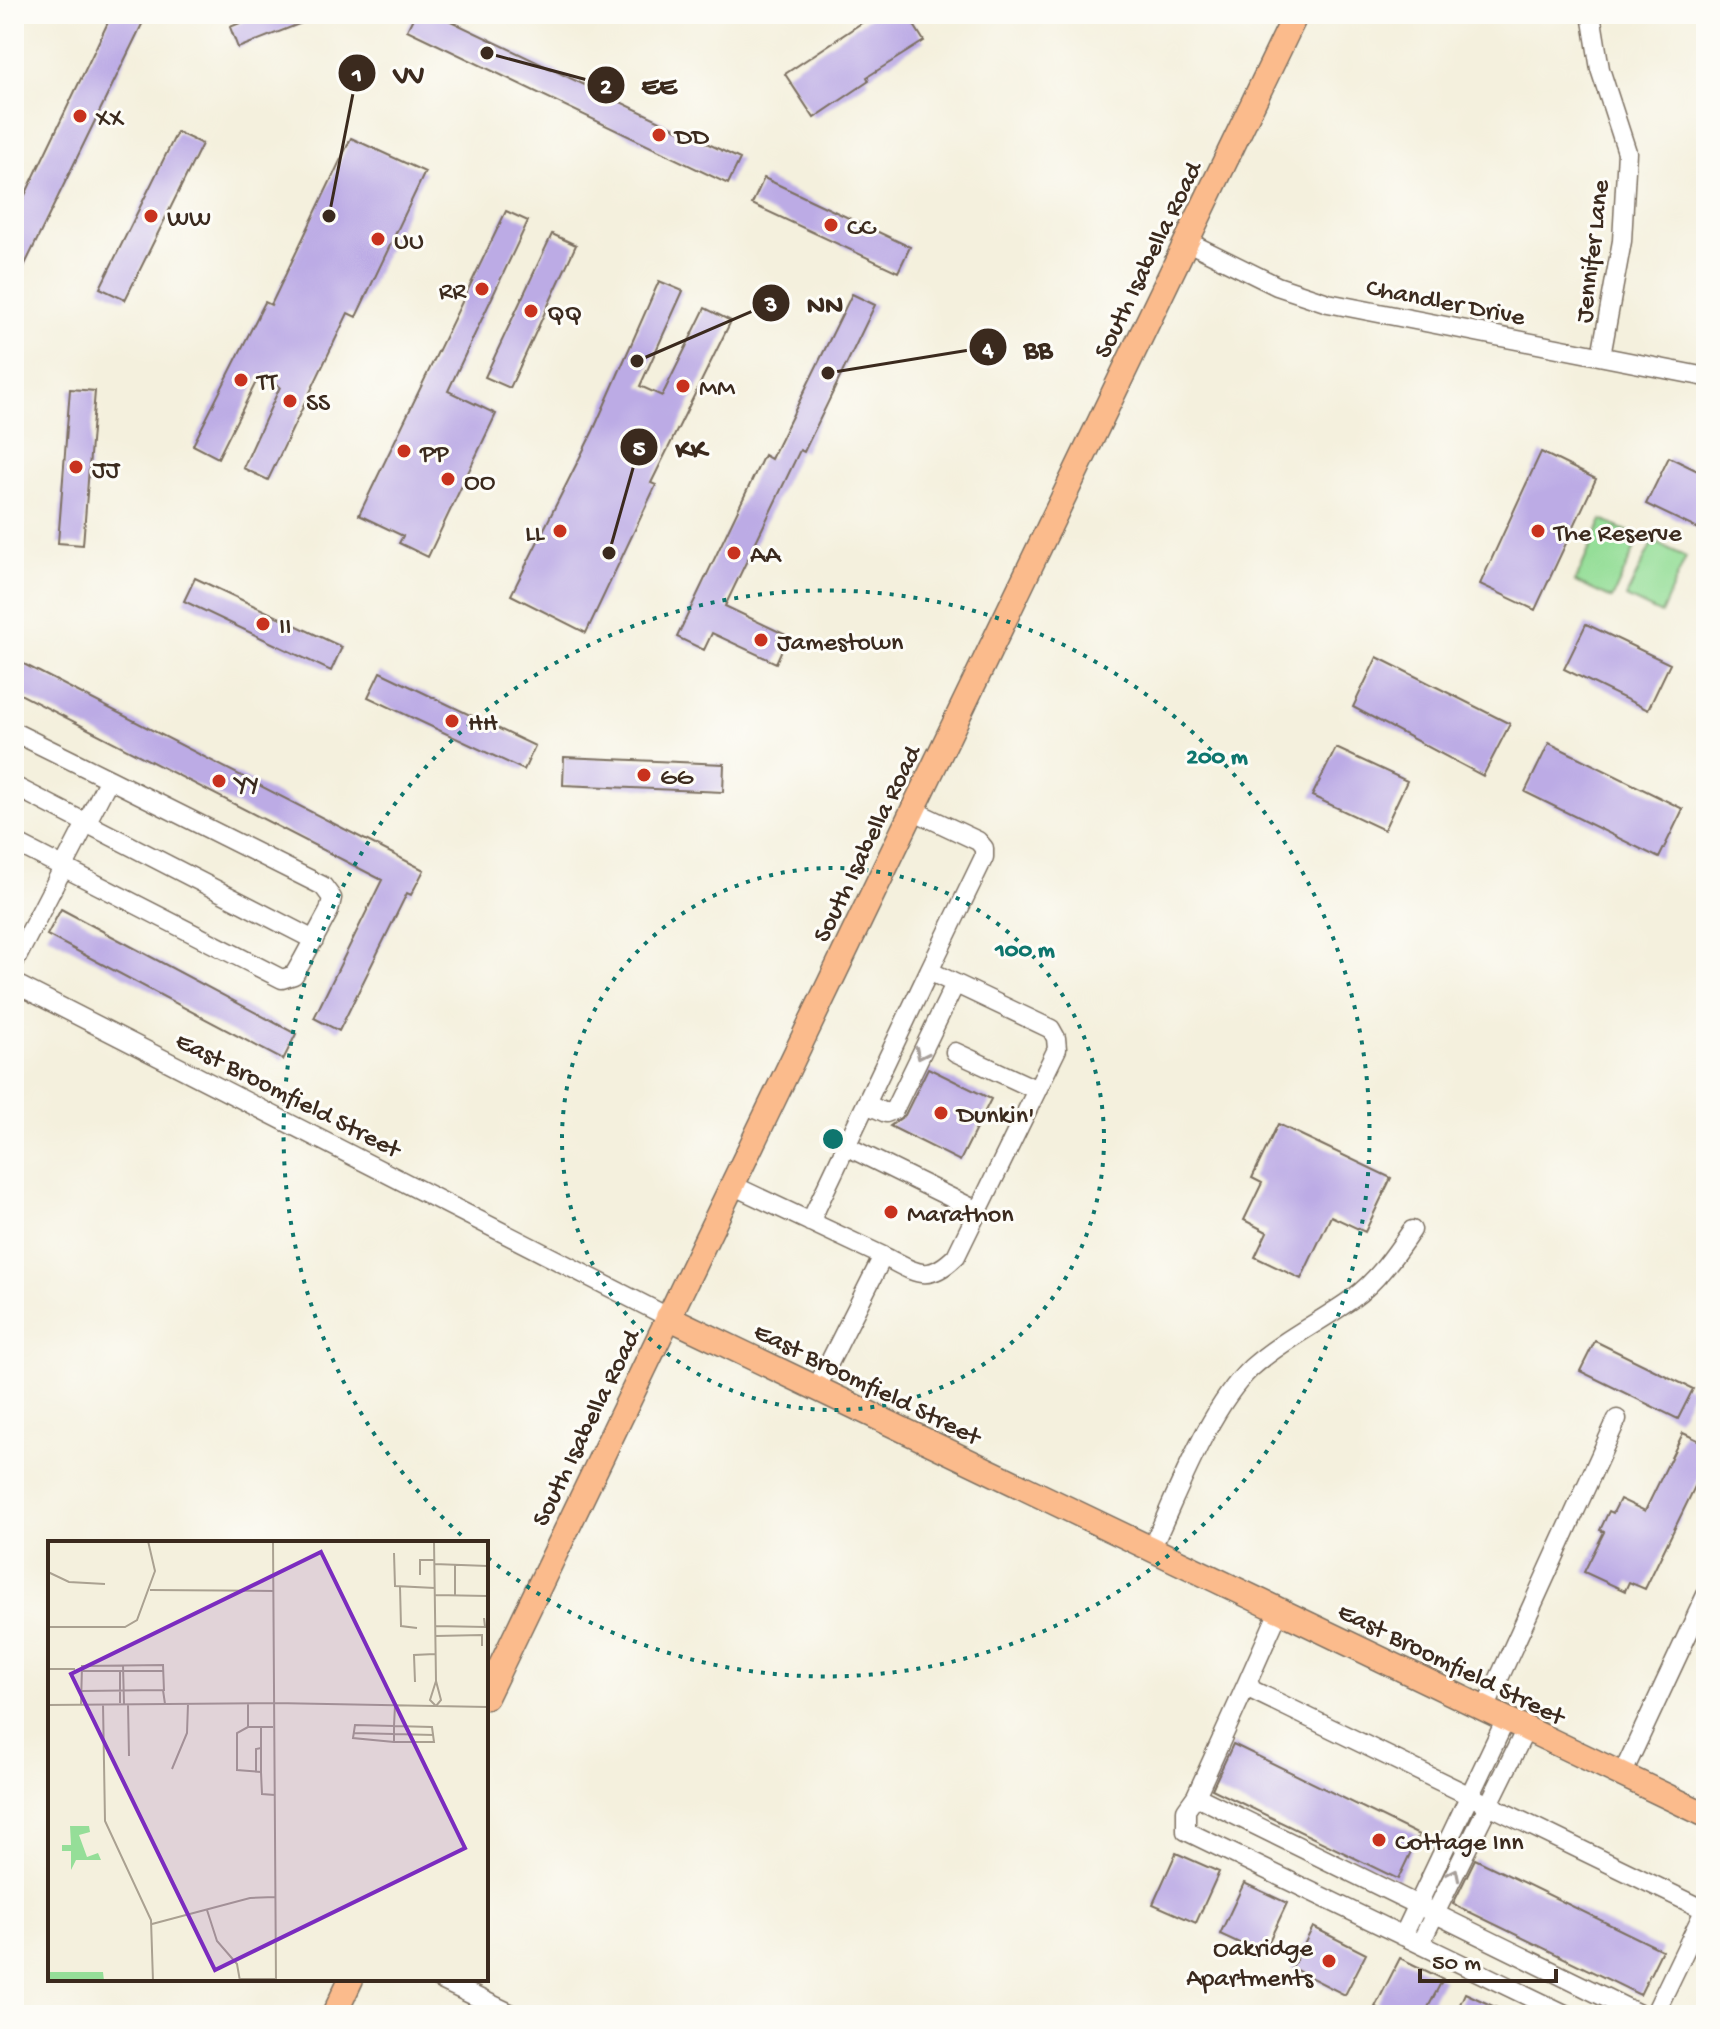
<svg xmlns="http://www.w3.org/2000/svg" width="1720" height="2029" font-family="'Gochi Hand',sans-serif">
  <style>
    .green { fill: #95de98; stroke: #68845b; stroke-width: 2 }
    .building { fill: #bcabe5 }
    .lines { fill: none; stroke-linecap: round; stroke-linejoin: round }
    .minor-casing { stroke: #7c6f61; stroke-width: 21 }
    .major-casing { stroke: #7c6f61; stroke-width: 27 }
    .minor { stroke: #fff; stroke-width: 18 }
    .major { stroke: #fbbb8c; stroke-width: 24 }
    .oneway { stroke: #a79f9a }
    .ring { fill: none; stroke: #0f766e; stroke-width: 4; stroke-dasharray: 4 8 }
    .poi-dot { fill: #c8321e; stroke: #fdfcf7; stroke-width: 3 }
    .labels { text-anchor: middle; stroke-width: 6; stroke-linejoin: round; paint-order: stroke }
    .poi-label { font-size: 26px; fill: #3b2a1e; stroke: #fdfcf7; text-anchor: start }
    .street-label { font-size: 26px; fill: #3b2a1e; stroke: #fdfcf7 }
    .inset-road { fill: none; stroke: #aaa191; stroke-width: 2 }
    .view { fill: #7b2cbf; fill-opacity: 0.15; stroke: #7b2cbf; stroke-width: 4 }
    .inset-edge { fill: none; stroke: #3b2a1e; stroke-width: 4 }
    .centre { fill: #0f766e; stroke: #fdfcf7; stroke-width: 4 }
    .ring-label { font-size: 24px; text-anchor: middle; font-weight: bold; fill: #0f766e; stroke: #fdfcf7; stroke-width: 6; stroke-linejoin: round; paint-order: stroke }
    .leader { fill: none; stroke: #3b2a1e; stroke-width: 3 }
    .callout-dot { fill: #3b2a1e; stroke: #fdfcf7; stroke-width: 3 }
    .mark-label { font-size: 24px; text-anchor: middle; font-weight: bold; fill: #fff }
    .callout-label { font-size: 28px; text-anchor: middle; font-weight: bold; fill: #3b2a1e; stroke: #fdfcf7; stroke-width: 6; stroke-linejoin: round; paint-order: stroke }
  </style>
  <rect width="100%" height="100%" fill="#fdfcf7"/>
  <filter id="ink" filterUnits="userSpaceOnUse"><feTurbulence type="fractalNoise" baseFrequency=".0125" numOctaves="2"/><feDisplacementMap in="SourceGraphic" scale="16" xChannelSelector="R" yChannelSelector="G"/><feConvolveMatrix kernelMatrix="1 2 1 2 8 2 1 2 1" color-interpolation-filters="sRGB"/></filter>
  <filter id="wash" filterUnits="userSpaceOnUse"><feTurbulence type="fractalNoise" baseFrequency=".006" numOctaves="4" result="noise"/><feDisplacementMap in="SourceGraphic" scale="32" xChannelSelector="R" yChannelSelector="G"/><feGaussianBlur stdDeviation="1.8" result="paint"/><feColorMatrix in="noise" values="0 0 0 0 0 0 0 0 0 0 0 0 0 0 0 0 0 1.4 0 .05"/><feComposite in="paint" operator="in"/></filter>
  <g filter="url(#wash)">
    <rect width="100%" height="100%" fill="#f4f0dd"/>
    <path class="green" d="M1602,520L1640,537L1612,599L1575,582Z
      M1653,541L1686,557L1661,614L1626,597Z"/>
    <g id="blocks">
      <path class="building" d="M112,14H147L14,287V218Z
        M262,14H322V15L238,48L230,27Z
        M415,14H436L740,159L728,184L407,30Z
        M875,14H907L924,41L867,77L869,81L814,118L785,74Z
        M177,132L202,144L125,300L100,288Z
        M351,138L425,172L356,317L348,313L268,480L243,468L280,387L259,376L218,458L193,445L265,302L271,305Z
        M764,178L910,247L898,272L752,204Z
        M506,211L528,221L448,391L496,414L428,557L399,543L403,536L359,515Z
        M552,234L576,245L510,388L485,377Z
        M659,281L683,291L640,386L662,396L705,308L731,321L651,483L656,485L586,633L511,595L593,431Z
        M852,294L875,305L804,452L800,450L725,606L788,636L776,663L712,633L704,650L677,637L764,455L771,459Z
        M70,389L95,391L83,545L58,543Z
        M1541,452L1596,479L1535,610L1480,584Z
        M1669,457L1706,475V533L1646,504Z
        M195,578L342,647L331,671L184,601Z
        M1586,624L1670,664L1648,710L1564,669Z
        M1377,657L1510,724L1483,776L1353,707Z
        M14,659L424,870L411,895L407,893L339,1031L314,1018L382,880L14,691Z
        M380,672L535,746L524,770L368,697Z
        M1549,743L1683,809L1659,858L1525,792Z
        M1336,748L1407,781L1384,830L1312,796Z
        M564,757L724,764L723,792L563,785Z
        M61,909L296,1034L283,1060L47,935Z
        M928,1068L991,1099L960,1161L890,1126L905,1115Z
        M1278,1124L1391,1178L1365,1232L1331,1216L1301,1279L1255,1257L1267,1232L1244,1220L1262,1183L1252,1178Z
        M1595,1341L1693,1389L1678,1419L1580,1371Z
        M1683,1433L1706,1444V1464L1645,1589L1629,1582L1625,1591L1584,1572L1604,1532L1600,1530L1609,1511L1613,1513L1620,1499L1645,1511Z
        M1233,1744L1419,1835L1398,1879L1212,1789Z
        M1176,1853L1219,1872L1196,1923L1153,1904Z
        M1475,1859L1662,1950L1640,1995L1453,1904Z
        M1244,1883L1287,1903L1263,1954L1220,1934Z
        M1313,1927L1366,1954L1345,1995L1292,1968Z
        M1400,1958L1443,1979L1424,2015H1390L1375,2007Z
        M1465,1993L1512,2015H1455Z"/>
    </g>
  </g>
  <g filter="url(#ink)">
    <use href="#blocks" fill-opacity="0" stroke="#7c6f61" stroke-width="2"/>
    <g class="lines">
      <g class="minor-casing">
        <path id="minor" d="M1591,14L1600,69L1627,152L1622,241L1601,356
          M1186,241L1277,286L1328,303L1706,377
          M14,732L109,779L14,963
          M14,786L314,940
          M14,842L282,979L294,975L302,961L329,911L332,898L323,886L109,779
          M14,983L668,1317
          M955,1052L1037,1090
          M866,1104L886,1113L894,1110L955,984
          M846,1146L978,1211
          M732,1185L883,1256L816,1389
          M810,1222L929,971
          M883,1256C915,1272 927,1285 956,1256L1057,1049L1056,1038L1051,1029L929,971L984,857V848L978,841L912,810
          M1151,1549C1177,1495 1208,1409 1251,1368C1281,1341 1320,1322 1352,1299C1377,1281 1395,1255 1412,1230
          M1279,1611L1248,1681L1252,1690L1705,1910
          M1248,1681L1196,1796L1186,1810V1831L1567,2015
          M1485,1709L1617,1419
          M1622,1775L1706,1595
          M1196,1796L1641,2015
          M1403,1936L1506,1719
          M1420,1944L1526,1729
          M439,1979L514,2015
          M1654,2015L1706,1907"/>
      </g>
      <g class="major-casing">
        <path id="major" d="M668,1317L1706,1815
          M486,1697L1296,14
          M334,2015L351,1979"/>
      </g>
      <use href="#minor" class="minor"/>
      <use href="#major" class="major"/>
    </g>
    <defs><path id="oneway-chevron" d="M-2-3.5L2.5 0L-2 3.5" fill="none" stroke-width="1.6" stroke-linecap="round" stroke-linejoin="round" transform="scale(2)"/></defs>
    <g class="oneway">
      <use href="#oneway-chevron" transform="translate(921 1054) rotate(116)"/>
      <use href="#oneway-chevron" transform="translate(1454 1874) rotate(-64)"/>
    </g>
  </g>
  <g class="ring">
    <circle cx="833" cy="1139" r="271"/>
    <path d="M470 1543A543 543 0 1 1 488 1558"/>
  </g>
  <g class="poi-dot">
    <circle cx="80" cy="116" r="8"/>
    <circle cx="659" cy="135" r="8"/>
    <circle cx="151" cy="216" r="8"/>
    <circle cx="831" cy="225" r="8"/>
    <circle cx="378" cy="239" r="8"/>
    <circle cx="482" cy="289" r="8"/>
    <circle cx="531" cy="311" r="8"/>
    <circle cx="241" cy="380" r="8"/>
    <circle cx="683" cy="386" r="8"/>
    <circle cx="290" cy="401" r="8"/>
    <circle cx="404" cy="451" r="8"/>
    <circle cx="76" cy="467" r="8"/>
    <circle cx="448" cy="479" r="8"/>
    <circle cx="560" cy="531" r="8"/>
    <circle cx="1538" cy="531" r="8"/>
    <circle cx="734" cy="553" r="8"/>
    <circle cx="263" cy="624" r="8"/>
    <circle cx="761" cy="640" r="8"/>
    <circle cx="452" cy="721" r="8"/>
    <circle cx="644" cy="775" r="8"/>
    <circle cx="219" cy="781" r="8"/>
    <circle cx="941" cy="1113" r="8"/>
    <circle cx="891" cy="1212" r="8"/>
    <circle cx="1379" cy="1840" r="8"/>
    <circle cx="1329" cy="1961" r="8"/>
  </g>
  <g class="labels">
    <g class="poi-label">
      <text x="96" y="125">XX</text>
      <text x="675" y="144">DD</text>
      <text x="167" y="225">WW</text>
      <text x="847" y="234">CC</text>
      <text x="394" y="248">UU</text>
      <text x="466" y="298" text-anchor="end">RR</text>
      <text x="547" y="320">QQ</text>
      <text x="257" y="389">TT</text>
      <text x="699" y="395">MM</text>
      <text x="306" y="410">SS</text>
      <text x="420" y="460">PP</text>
      <text x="92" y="476">JJ</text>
      <text x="464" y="488">OO</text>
      <text x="544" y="540" text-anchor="end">LL</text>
      <text x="1554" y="540">The Reserve</text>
      <text x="750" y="562">AA</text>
      <text x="279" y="633">II</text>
      <text x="777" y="649">Jamestown</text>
      <text x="468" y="730">HH</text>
      <text x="660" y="784">GG</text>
      <text x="235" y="790">YY</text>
      <text x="957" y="1122">Dunkin'</text>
      <text x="907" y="1221">Marathon</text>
      <text x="1395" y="1849">Cottage Inn</text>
      <text x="1313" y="1955" text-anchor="end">Oakridge<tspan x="1313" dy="30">Apartments</tspan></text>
    </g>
    <g class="street-label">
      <text transform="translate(1590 251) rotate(-83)" y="9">Jennifer Lane</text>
      <text transform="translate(1146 259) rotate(-64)" y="9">South Isabella Road</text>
      <text transform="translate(1446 300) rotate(11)" y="9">Chandler Drive</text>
      <text transform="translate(865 843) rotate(-64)" y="9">South Isabella Road</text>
      <text transform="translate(289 1093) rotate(27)" y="9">East Broomfield Street</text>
      <text transform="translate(868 1382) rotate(26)" y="9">East Broomfield Street</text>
      <text transform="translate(584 1427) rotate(-64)" y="9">South Isabella Road</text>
      <text transform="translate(1452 1662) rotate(26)" y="9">East Broomfield Street</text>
    </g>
  </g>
  <g transform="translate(48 1541)">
    <rect width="440" height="440" fill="#f4f0dd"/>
    <path d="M22,285H41L42,291L31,294L39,316L50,312L53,319H28L23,329V310H14V304H23ZM0,431H55L56,440H0Z" fill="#95de98"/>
    <path class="inset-road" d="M225,0L228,440M386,0L388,140L393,159L388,165M346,12L347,45L387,47M386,23L440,25M407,24V55M0,31L21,41L57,43M372,34V19H386M352,46L353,85L369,87M102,49L226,50M387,54L440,55M387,85L437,86L436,77M0,86H77L89,79L107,30L100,0M387,95L434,94V105M75,124L76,163M0,128H27M34,130H116M388,140L382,159L388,165M367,141L366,114L387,113M33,150L115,149L117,163M72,162V131M200,162V186H225M226,162L440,166M55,163L57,280L103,379L105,440M80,163L81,215M0,164L226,162M33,164L34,125L115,124L116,150M200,186L189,192V229L213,231L214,253L227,254M213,186V231M305,192L386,194M346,201L305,197L307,184L346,185L384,186L386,201H346V185L347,164M124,228L139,192L140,163M208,231V208L213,207M159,369L169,400L189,423L192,440M104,383L202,357L227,356M191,438H228"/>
    <path class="view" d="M273,11L417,307L167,429L23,133Z"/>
    <rect width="440" height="440" class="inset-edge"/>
  </g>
  <circle cx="833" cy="1139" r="12" class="centre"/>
  <g class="ring-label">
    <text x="1217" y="763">200 m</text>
    <text x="1025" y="956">100 m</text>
  </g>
  <path class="leader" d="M329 216L357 73M487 53L606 85M637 361L771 303M828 373L988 347M609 553L639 447"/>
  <g class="callout-dot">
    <circle cx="329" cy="216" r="8"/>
    <circle cx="487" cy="53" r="8"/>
    <circle cx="637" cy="361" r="8"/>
    <circle cx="828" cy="373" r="8"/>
    <circle cx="609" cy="553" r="8"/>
    <circle cx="357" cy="73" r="20"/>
    <circle cx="606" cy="85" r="20"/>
    <circle cx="771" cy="303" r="20"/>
    <circle cx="988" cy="347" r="20"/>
    <circle cx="639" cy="447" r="20"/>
  </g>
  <g class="mark-label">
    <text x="357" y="81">1</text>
    <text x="606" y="93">2</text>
    <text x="771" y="311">3</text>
    <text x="988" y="356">4</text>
    <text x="639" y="455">5</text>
  </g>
  <g class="callout-label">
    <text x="409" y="83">VV</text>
    <text x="659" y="94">EE</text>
    <text x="825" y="313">NN</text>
    <text x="1038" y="357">BB</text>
    <text x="691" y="457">KK</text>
  </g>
  <rect width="1720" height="2029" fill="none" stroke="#fdfcf7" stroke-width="48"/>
  <path d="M1420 1969v12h136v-12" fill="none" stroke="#3b2a1e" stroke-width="4"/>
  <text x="1432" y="1969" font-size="24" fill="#3b2a1e" stroke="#fdfcf7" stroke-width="6" paint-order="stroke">50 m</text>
</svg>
